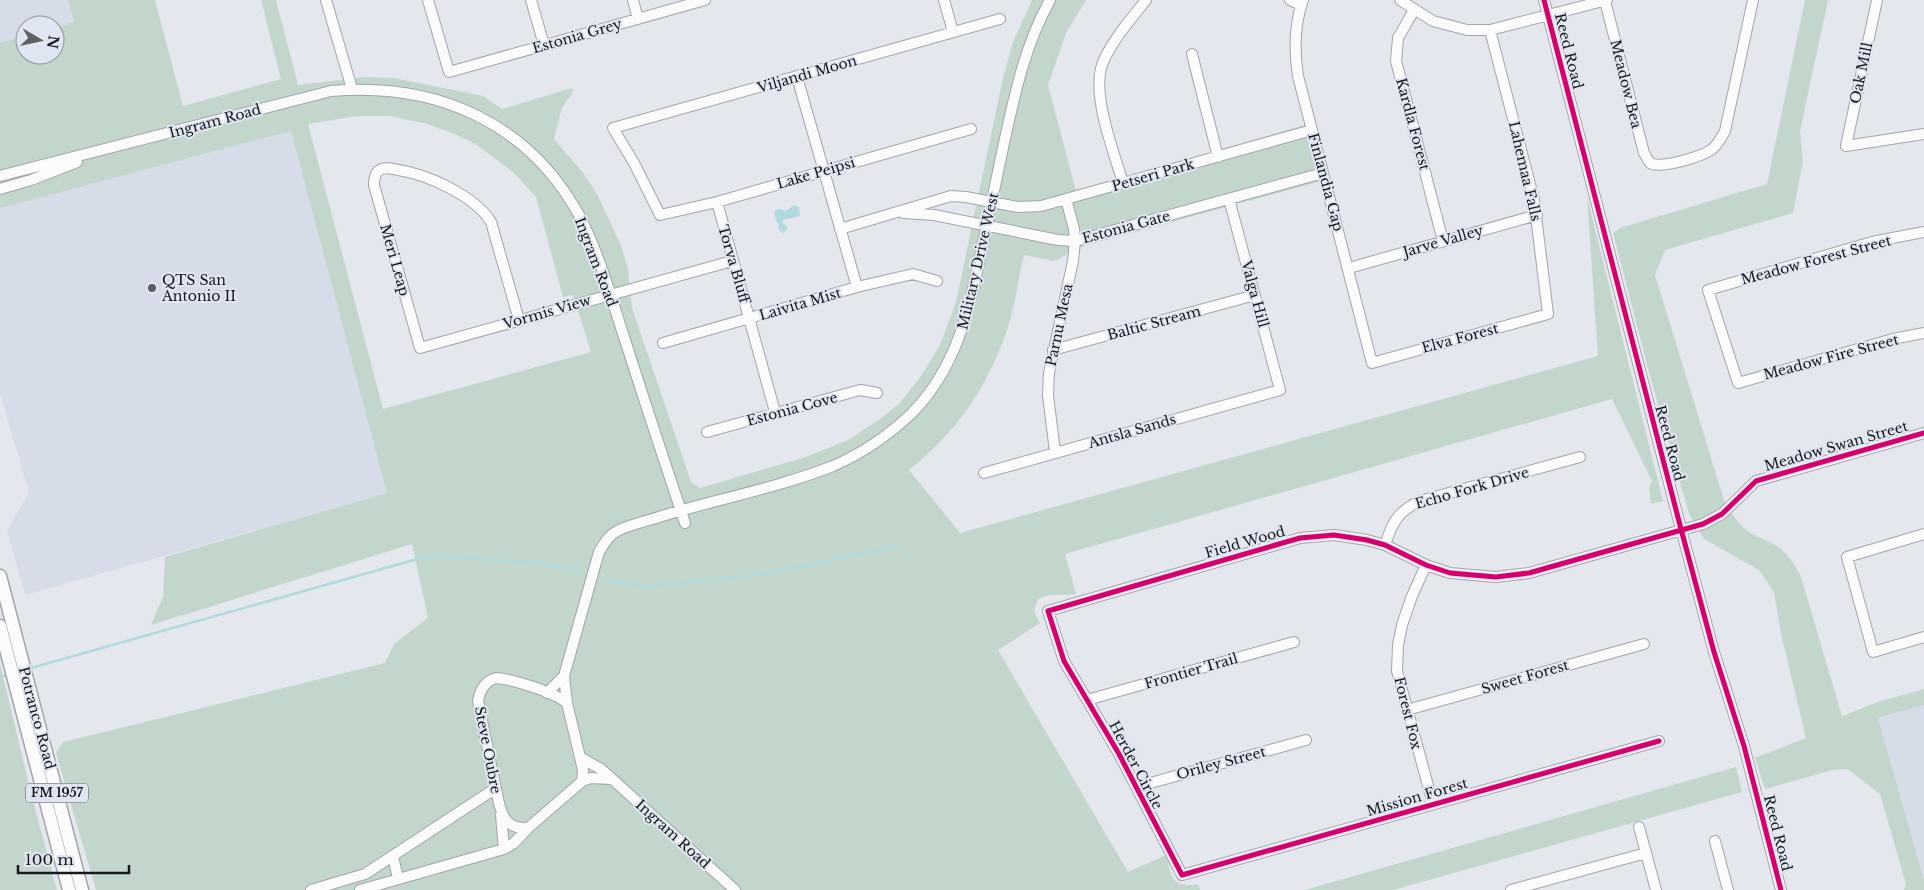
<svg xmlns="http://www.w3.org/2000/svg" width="1924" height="890" font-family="'Libre Baskerville',serif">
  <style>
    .built { fill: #d6dde9 }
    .green { fill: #c3d6cb; fill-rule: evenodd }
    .water { fill: #b0dade }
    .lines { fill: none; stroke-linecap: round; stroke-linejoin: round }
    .stream { stroke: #b0dade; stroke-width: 2.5 }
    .minor-casing { stroke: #a3a5a9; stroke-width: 12 }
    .major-casing { stroke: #a3a5a9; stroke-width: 15 }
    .minor { stroke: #fbfbfc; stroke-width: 10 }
    .major { stroke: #fbfbfc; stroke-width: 12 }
    .cycleway-casing { stroke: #e0e6f1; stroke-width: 8 }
    .cycleway { stroke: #d6006c; stroke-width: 5 }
    .poi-dot { fill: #5e6064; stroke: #e0e6f1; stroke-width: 2 }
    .labels { text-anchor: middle; stroke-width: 4; stroke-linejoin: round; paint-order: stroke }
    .shield { fill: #e0e6f1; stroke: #53565b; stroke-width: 1 }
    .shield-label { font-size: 12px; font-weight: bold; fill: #16181b }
    .street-label { font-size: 14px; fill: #16181b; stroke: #e0e6f1 }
    .poi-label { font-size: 14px; fill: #16181b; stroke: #e0e6f1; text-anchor: start }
  </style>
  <rect width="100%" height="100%" fill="#e4e7ed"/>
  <path class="built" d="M0,0H68L74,22L55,28V25H25V36L0,43Z
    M291,131L388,493L25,595L7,531L29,492L0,394V206Z
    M1924,705V880L1878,718Z"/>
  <path class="green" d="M68,0H155L183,106L281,79L261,0H276L298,85L365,77L394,78L483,96L502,109L572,88L573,92L562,108L554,139L584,174L598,196L622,248L628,270L632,308L691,482L700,488L806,457L848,440L880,419L900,403L921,376L940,345L956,302L1003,78L1013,42L1032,0H1086L1066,33L1048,85L1076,191L1305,125L1318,182L1084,246L1054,261L1024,255C1018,280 1015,306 1007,330C987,388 957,432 909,470L960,533L1598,356L1587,197L1663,501L1651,504L1649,487L1652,481L1612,399L1065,554L1076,594C1062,596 1049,593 1038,599L1034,611L1040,623L998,650L1128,872L1166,855C1169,861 1168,865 1170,870C1173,886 1186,886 1198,884L1200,890H96L56,753L63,742L385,663L394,644L428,618L412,544L151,625L163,597L165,557L387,493L291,131L0,208V43L25,36V55H55V28L74,22ZM357,116H390L427,124L457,135L477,145L514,173L536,197L563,297L573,295L591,352L383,409L308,124Z
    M1805,0H1828L1800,131L1803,161L1793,213L1665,250L1655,275L1724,500C1730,510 1735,520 1744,528C1755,538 1770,540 1781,549C1790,557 1796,567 1801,577L1842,716L1878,702L1924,689V705L1878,718L1924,880V890H1904L1906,884L1880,794L1847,769L1832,770L1765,789L1755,758L1806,738L1781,634L1774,592L1759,570L1704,539L1689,514L1649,372L1613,233L1620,228L1767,184Z
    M0,664L34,805L57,890H0Z
    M1736,767L1742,792L1393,890H1305Z"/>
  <path class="water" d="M794,205L799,207L800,216L783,220V223L788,228L783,233L780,231L778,227L779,224L776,221L774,211L779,209L786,211Z"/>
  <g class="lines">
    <path class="stream" d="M603,578L641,587L759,575L899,546
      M31,668L428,556L544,563L579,572
      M0,677L5,675"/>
    <g class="minor-casing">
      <path id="minor" d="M326,0L352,89
        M428,0L449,72L705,0
        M531,0L544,45
        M633,0L638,19
        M944,0L953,32
        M1290,0L1301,5
        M1303,0C1294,25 1294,50 1298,76L1372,363L1548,314L1534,200L1490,30
        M1400,0L1433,21L1467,30H1490L1607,0
        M1544,0L1681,529L1714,652L1744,746L1781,890
        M1877,0L1846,146L1924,134
        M1605,1L1644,153L1650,163C1661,169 1700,157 1711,150C1718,145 1721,138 1725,131L1753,0
        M1414,10L1398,38L1396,61L1443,241
        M1192,54L1218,157
        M797,77L857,287
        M971,129L717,202L660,215L634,163L613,128L1000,19
        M0,176L331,91C435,82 527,121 579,215C600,255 612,301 626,343C645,403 665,463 685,523
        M1123,183C1114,152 1089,90 1104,60C1114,38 1131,19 1146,0
        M0,189L31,180L77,162
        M717,202L775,412
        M903,213L934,215L1058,240L1075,241L1323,173
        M840,229L951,196L966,197L1018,207L1041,206L1312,130
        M1924,232L1872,242L1708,290L1738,383L1893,339L1924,333
        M1349,268L1537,215
        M519,320L491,222C475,196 427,174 398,170C393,169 387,167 382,169C375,171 374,179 374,185L420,348L732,261
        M663,343L857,287L913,274L937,281
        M1053,350L1255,295
        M707,432L860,390L877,393
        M1055,452L1048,395L1049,373L1073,261L1075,241L1074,229L1066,199
        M984,473L1280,390L1229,199
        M1924,534L1847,557L1873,652L1924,637
        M1385,545C1392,523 1398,511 1420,501L1580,457
        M1426,565L1412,596L1402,625L1398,645L1397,671L1433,804
        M496,678C512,679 554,692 567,703L583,770L582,781L579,784L528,828C507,829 502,817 498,799L478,701C480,690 485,681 496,678Z
        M547,693L564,676
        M1087,700L1294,642
        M567,703L564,676L599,552C604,544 608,536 617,531C631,524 648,521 662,516C718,499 780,487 833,466C863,453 889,435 912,413C958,366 969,309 982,248C989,213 997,178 1004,143C1015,93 1025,45 1050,0
        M1407,710L1644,644
        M1659,741L1182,875L1119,754L1064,661L1048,611L1300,538L1334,535L1367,540L1385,545L1426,565L1450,573L1496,577L1529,573L1703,524L1722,514L1756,481L1924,433
        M581,758L601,769L735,890
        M582,781L591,778L611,779
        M1136,787L1306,740
        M501,815L504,849
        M1639,827L1656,890
        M1715,841L1728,890
        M393,857L398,878
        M311,890L365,874L496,788
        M360,890L504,849L514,843L528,828
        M1511,890L1646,853"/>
    </g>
    <g class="major-casing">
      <path id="major" d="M0,576L82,890
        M0,626L69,890"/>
    </g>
    <use href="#minor" class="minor"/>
    <use href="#major" class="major"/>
    <g class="cycleway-casing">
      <path id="cycleway" d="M1544,0L1681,529L1714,652L1744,746L1781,890
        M1659,741L1182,875L1119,754L1064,661L1048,611L1300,538L1334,535L1367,540L1385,545L1426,565L1450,573L1496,577L1529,573L1703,524L1722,514L1756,481L1924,433"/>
    </g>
    <use href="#cycleway" class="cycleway"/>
  </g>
  <circle class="poi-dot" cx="152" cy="288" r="5"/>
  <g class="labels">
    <rect class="shield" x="26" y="783.5" width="62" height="19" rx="4"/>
    <g class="shield-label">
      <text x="57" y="797">FM 1957</text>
    </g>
    <g class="street-label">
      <text transform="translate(577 36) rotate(-16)" y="5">Estonia Grey</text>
      <text transform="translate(1569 51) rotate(76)" y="5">Reed Road</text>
      <text transform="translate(1861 73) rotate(-78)" y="5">Oak Mill</text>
      <text transform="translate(807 74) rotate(-16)" y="5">Viljandi Moon</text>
      <text transform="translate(1626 84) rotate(76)" y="5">Meadow Bea</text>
      <text transform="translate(215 121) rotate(-15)" y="5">Ingram Road</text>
      <text transform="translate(1413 124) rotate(75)" y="5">Kardla Forest</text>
      <text transform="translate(1525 171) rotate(77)" y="5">Lahemaa Falls</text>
      <text transform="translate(816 173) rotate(-16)" y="5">Lake Peipsi</text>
      <text transform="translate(1153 175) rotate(-16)" y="5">Petseri Park</text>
      <text transform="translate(1326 182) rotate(75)" y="5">Finlandia Gap</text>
      <text transform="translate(1126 227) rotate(-15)" y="5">Estonia Gate</text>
      <text transform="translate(1443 241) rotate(-16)" y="5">Jarve Valley</text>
      <text transform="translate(395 260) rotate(74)" y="5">Meri Leap</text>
      <text transform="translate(1816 260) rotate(-15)" y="5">Meadow Forest Street</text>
      <text transform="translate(978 261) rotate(-77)" y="5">Military Drive West</text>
      <text transform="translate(596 262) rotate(69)" y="5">Ingram Road</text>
      <text transform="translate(734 264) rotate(74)" y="5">Torva Bluff</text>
      <text transform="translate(1255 294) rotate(75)" y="5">Valga Hill</text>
      <text transform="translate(800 304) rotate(-16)" y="5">Laivita Mist</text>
      <text transform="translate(547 312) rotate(-16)" y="5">Vormis View</text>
      <text transform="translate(1154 323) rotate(-15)" y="5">Baltic Stream</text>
      <text transform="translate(1059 325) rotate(-78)" y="5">Parnu Mesa</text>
      <text transform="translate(1460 338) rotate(-15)" y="5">Elva Forest</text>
      <text transform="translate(1831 357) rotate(-15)" y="5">Meadow Fire Street</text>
      <text transform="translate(792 409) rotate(-15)" y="5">Estonia Cove</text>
      <text transform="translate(1132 431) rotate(-16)" y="5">Antsla Sands</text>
      <text transform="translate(1670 443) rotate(75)" y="5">Reed Road</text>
      <text transform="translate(1836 446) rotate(-16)" y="5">Meadow Swan Street</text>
      <text transform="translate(1472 488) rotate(-16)" y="5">Echo Fork Drive</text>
      <text transform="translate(1245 542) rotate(-16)" y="5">Field Wood</text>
      <text transform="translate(1191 671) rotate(-16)" y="5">Frontier Trail</text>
      <text transform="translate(1525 677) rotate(-16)" y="5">Sweet Forest</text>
      <text transform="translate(1408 713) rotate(76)" y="5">Forest Fox</text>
      <text transform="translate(37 718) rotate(75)" y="5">Potranco Road</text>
      <text transform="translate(488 750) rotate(79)" y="5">Steve Oubre</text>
      <text transform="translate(1221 763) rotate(-15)" y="5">Oriley Street</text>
      <text transform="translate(1136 765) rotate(62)" y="5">Herder Circle</text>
      <text transform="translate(1417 797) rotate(-16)" y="5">Mission Forest</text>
      <text transform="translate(1778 833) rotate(76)" y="5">Reed Road</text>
      <text transform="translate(673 834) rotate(42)" y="5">Ingram Road</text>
    </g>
    <g class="poi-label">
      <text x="162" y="285">QTS San<tspan x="162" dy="16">Antonio II</tspan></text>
    </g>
  </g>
  <g transform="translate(40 40) rotate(99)"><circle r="24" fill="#e0e6f1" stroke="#8f949b"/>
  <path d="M0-4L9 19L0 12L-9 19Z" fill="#5e6064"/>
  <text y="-8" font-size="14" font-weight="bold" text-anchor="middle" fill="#16181b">N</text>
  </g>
  <path d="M18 865v8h111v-8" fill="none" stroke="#16181b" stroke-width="2.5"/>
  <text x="25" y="865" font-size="15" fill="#16181b" stroke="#e0e6f1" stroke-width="4" paint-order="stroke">100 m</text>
</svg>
